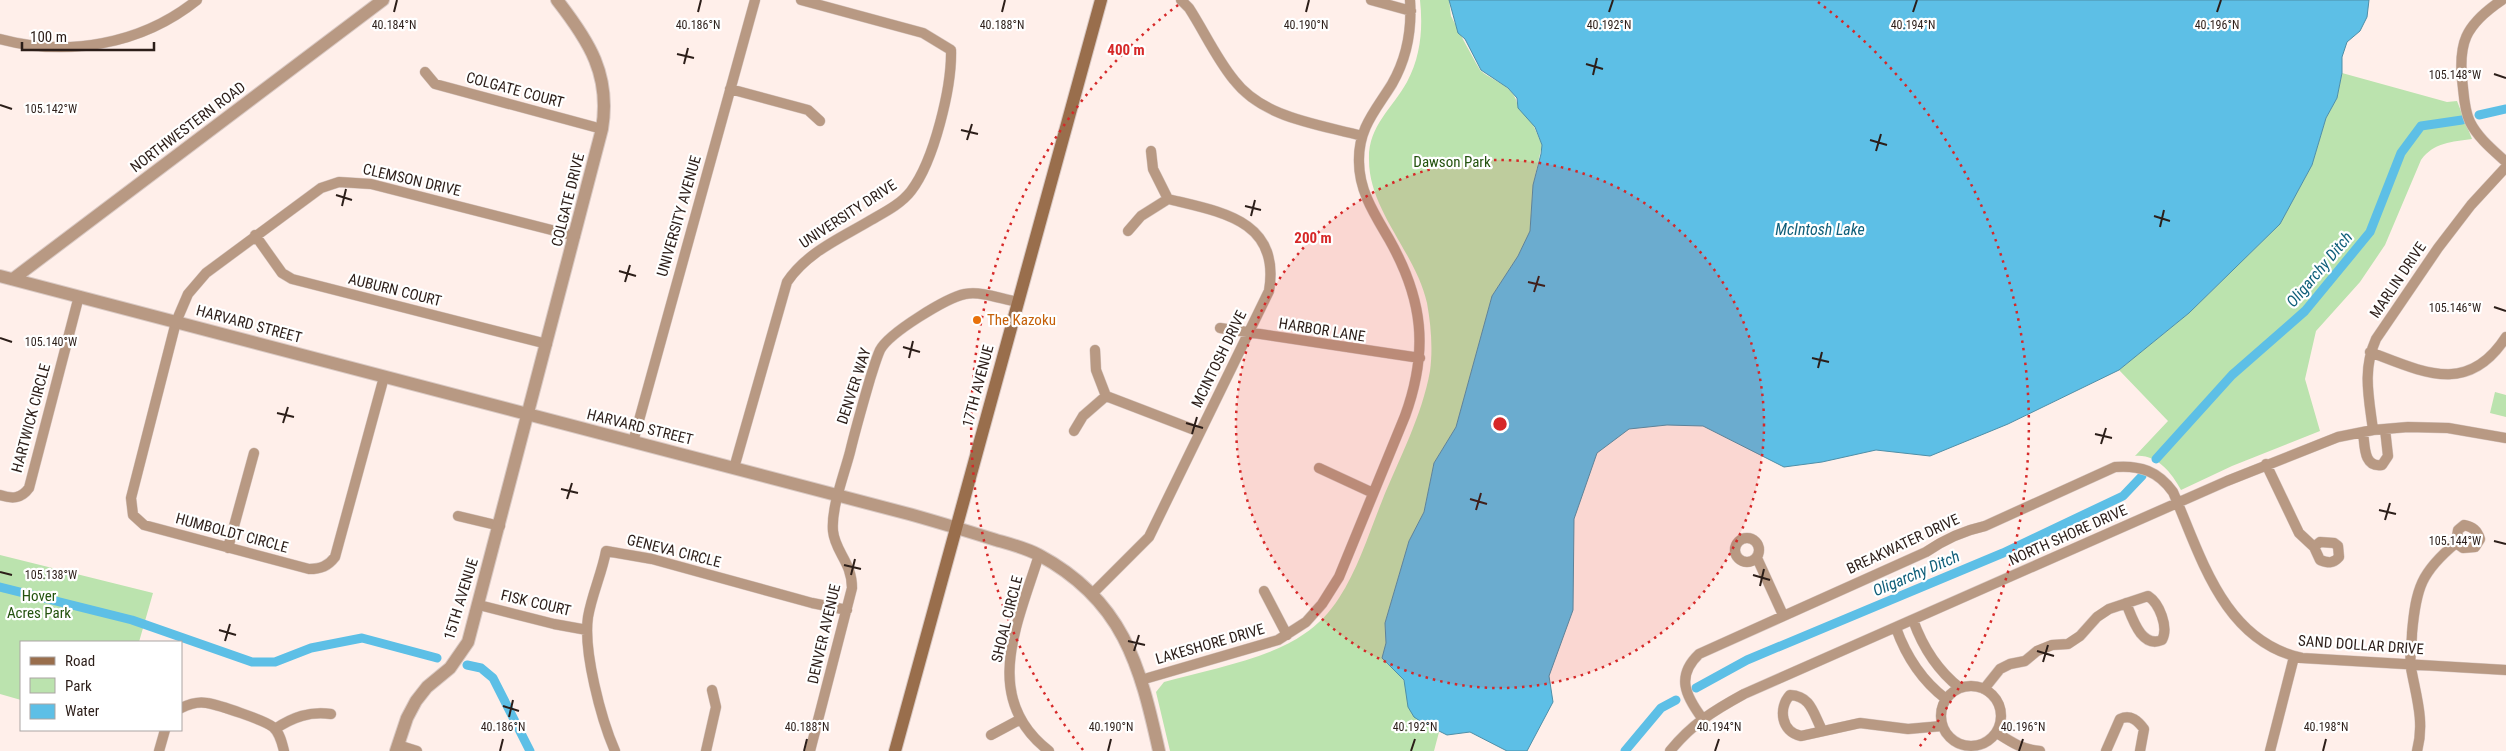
<svg xmlns="http://www.w3.org/2000/svg" width="2506" height="751" font-family="'Roboto Condensed',sans-serif">
  <style>
    .green { fill: #bbe3ae }
    .water { fill: #5dbfe6; stroke: #4e8fa8 }
    .lines { fill: none; stroke-linecap: round; stroke-linejoin: round }
    .canal { stroke: #5dbfe6; stroke-width: 9 }
    .minor-casing { stroke: #d9c9c4; stroke-width: 11 }
    .tertiary-casing { stroke: #d9c9c4; stroke-width: 14 }
    .secondary-casing { stroke: #d9c9c4; stroke-width: 14 }
    .minor { stroke: #b89983; stroke-width: 10 }
    .tertiary { stroke: #b89983; stroke-width: 12 }
    .secondary { stroke: #996e4c; stroke-width: 12 }
    .ticks { fill: none; stroke: #2c1e19; stroke-width: 2 }
    .ring { fill: none; stroke: #d62828; stroke-width: 2.5; stroke-dasharray: 2.5 5 }
    .food-dot { fill: #e8710a; stroke: #fff; stroke-width: 2 }
    .labels { text-anchor: middle; stroke-width: 4.5; stroke-linejoin: round; paint-order: stroke }
    .street-label { font-size: 15px; fill: #2c1e19; stroke: #fff }
    .park-label { font-size: 15px; fill: #24530f; stroke: #fff }
    .food-label { font-size: 15px; fill: #c56008; stroke: #fff; text-anchor: start }
    .water-label { font-size: 16px; font-style: italic; fill: #105f7a; stroke: #fff }
    .ticks-label { font-size: 12px; text-anchor: middle; fill: #2c1e19; stroke: #fff; stroke-width: 4.5; stroke-linejoin: round; paint-order: stroke }
    .centre { fill: #d62828; stroke: #fff; stroke-width: 2.5 }
    .ring-label { font-size: 15px; text-anchor: middle; font-weight: bold; fill: #d62828; stroke: #fff; stroke-width: 4.5; stroke-linejoin: round; paint-order: stroke }
  </style>
  <rect width="100%" height="100%" fill="#ffefea"/>
  <path class="green" d="M1420,0H1449C1450,5 1450,11 1451,16C1454,22 1478,68 1481,71C1496,83 1516,86 1518,108L1531,120L1542,145L1533,185L1530,231L1518,256L1492,296L1456,427L1434,463L1424,512L1409,541L1385,623L1386,643L1383,658C1390,664 1401,672 1404,681C1414,705 1414,718 1439,732L1434,751H1170L1156,692L1164,682C1206,670 1269,659 1304,634C1318,625 1330,612 1339,598C1358,569 1369,533 1382,501C1399,459 1422,416 1430,371C1433,349 1431,325 1427,303C1416,253 1369,211 1369,160C1368,126 1392,109 1407,82C1421,56 1423,28 1420,0Z
    M2342,73L2447,102L2457,101L2472,139C2452,142 2434,142 2421,160L2385,245L2360,282L2316,331L2305,379L2320,431L2232,466L2181,490C2171,472 2157,454 2135,456L2168,421L2119,370L2189,313L2280,224L2312,165L2326,118L2337,98Z
    M2495,392L2506,395V417L2490,413Z
    M0,555L153,593L139,642H21V700L0,694Z"/>
  <path class="water" d="M1449,0H2369L2367,17L2360,31L2347,42L2342,57V73L2337,98L2326,118L2312,165L2280,224L2189,313L2119,370L2008,424L1930,456L1876,450L1822,462L1784,467L1703,426L1667,425L1629,429L1597,453L1574,519L1573,610L1549,676L1553,702L1527,751H1507L1470,732L1447,735L1423,723L1414,717L1408,707L1404,680L1382,658L1386,643L1385,623L1409,541L1424,512L1434,463L1456,427L1492,296L1518,256L1530,231L1533,185L1541,154L1542,145L1535,127L1518,108L1517,98L1508,88L1481,70L1465,39L1458,33Z"/>
  <g class="lines">
    <path class="canal" d="M2479,115L2506,109
      M2156,459L2232,375L2305,311L2370,232L2401,153L2421,126L2462,120
      M0,587L132,620L252,662H275L311,648L362,638L437,658
      M467,665L481,668L493,678L530,751
      M1696,688L1747,660L2003,553L2123,496L2142,476
      M1625,751L1661,708L1676,700"/>
    <g class="minor-casing">
      <path id="minor" d="M1181,0L1189,8C1204,31 1216,58 1234,80C1263,118 1318,124 1362,136
        M1371,0L1411,11
        M2502,0C2465,25 2457,43 2463,88C2464,99 2465,112 2470,122C2478,138 2493,150 2506,162
        M0,39C67,57 141,45 197,0
        M425,72L435,84L602,129
        M730,89L808,110L820,121
        M1128,231L1141,216L1168,199
        M255,235L282,273L292,279L547,344
        M1220,328L1420,358
        M1095,350L1096,370L1106,396L1200,432
        M2370,352C2423,372 2468,396 2506,337
        M384,377L335,557C328,566 321,569 309,569L144,525L133,515L131,498L176,322L188,294L206,273L321,188L339,182L371,184L575,236
        M2373,430C2369,398 2362,370 2376,339L2438,248L2471,205L2506,167
        M1074,431L1083,416L1106,396
        M2363,432C2365,445 2363,468 2382,465L2388,456L2385,429
        M633,442L755,0
        M2266,464L2299,533L2314,547
        M734,468L787,282C807,252 841,238 871,220C885,212 901,204 911,191C934,161 952,87 951,50L923,33L801,0
        M1319,468L1373,493
        M0,495C12,499 21,499 29,488L79,296
        M458,516L500,526
        M2464,525C2473,527 2477,530 2480,539L2475,547L2463,548L2456,543L2458,530Z
        M1735 550a12 12 0 1 1 24 0a12 12 0 1 1-24 0Z
        M2320,542L2334,543L2338,546L2339,557C2333,564 2328,563 2320,560L2314,547Z
        M228,548L254,453
        M1039,555C1018,623 980,698 1049,751
        M1757,558L1783,615
        M1264,591L1287,635
        M1093,593L1149,537L1269,291C1281,220 1221,212 1168,199L1153,169L1151,151
        M479,605L554,624L587,630
        M1913,620C1923,648 1937,670 1960,688
        M1896,628C1906,656 1921,680 1946,699
        M1141,680L1278,640L1306,622L1322,604L1339,577L1405,416C1429,350 1423,299 1389,239C1375,215 1359,191 1359,162C1358,128 1376,110 1392,84C1407,58 1412,29 1410,0
        M1941 716a30 30 0 1 1 60 0a30 30 0 1 1-60 0Z
        M1984,689L2000,669L2010,664L2025,661L2037,651L2052,645L2068,644L2080,636L2097,617L2109,609L2148,596C2159,603 2169,627 2162,640C2141,649 2132,617 2126,603
        M181,708C189,704 198,701 207,703C219,705 264,720 273,727C280,733 282,743 284,751
        M1702,718C1685,695 1676,676 1699,654L1926,552C1945,539 1962,531 1985,526L2115,467C2140,465 2158,471 2173,492C2201,556 2223,641 2302,658L2506,670
        M275,729C293,717 310,711 331,714
        M1822,730C1813,713 1811,696 1790,695C1778,708 1781,732 1801,736L1860,723L1908,729L1942,726
        M1997,733C2011,742 2023,750 2040,751
        M991,735L1019,720
        M398,745L417,751
        M159,751L165,730
        M615,751C601,719 583,651 588,617C592,594 602,573 606,551L652,559L812,603L847,610
        M706,751L716,707L712,690
        M810,751L852,588C852,562 835,552 833,531C831,508 844,475 850,452C856,427 863,403 870,379C873,370 876,359 880,350C889,333 946,298 965,294C982,291 1001,299 1018,302
        M1670,751C1692,724 1713,711 1744,694L2227,481L2338,437L2373,430L2408,427L2448,428L2506,438
        M2106,751L2120,719C2131,714 2138,721 2144,729L2140,751
        M2270,751L2294,657
        M2417,751C2425,722 2416,696 2411,668C2409,657 2412,644 2412,633C2416,588 2421,572 2456,543"/>
    </g>
    <g class="tertiary-casing">
      <path id="tertiary" d="M0,276L909,514C938,522 967,531 996,540C1010,544 1026,548 1039,555C1123,600 1140,665 1159,751
        M13,279L383,0
        M396,751L407,718L416,701L427,687L450,668L468,642L602,129C611,75 589,41 557,0"/>
    </g>
    <g class="secondary-casing">
      <path id="secondary" d="M895,751L1101,0"/>
    </g>
    <use href="#minor" class="minor"/>
    <use href="#tertiary" class="tertiary"/>
    <use href="#secondary" class="secondary"/>
  </g>
  <path class="ticks" d="M394,12L397,0M698,12L701,0M1002,12L1005,0M1306,12L1309,0M1609,12L1613,0M1913,12L1917,0M2217,12L2221,0M677,54L694,58M684,64L688,48M1586,64L1603,69M2494,74L2506,78M1593,75L1597,58M0,105L12,109M961,130L978,134M967,140L972,124M1870,140L1887,145M1876,151L1881,134M336,195L352,200M342,206L346,189M1245,206L1261,210M1251,216L1255,200M2154,216L2170,221M2160,227L2164,210M619,271L636,276M625,282L630,265M1528,282L1545,286M1534,292L1539,276M2494,307L2506,311M0,338L12,342M903,347L920,352M909,358L913,341M1812,358L1829,362M1818,368L1822,352M277,413L294,417M283,423L288,407M1186,423L1203,428M1192,434L1197,417M2095,434L2112,438M2101,444L2106,428M561,489L578,493M567,499L572,483M1470,499L1487,504M1476,510L1481,493M2379,510L2396,514M2385,520L2390,503M2494,541L2506,544M844,565L861,569M0,572L12,575M851,575L855,559M1753,575L1770,580M1760,586L1764,569M219,630L236,635M225,641L230,624M1128,641L1145,645M1134,651L1139,635M2037,651L2054,656M2043,662L2048,645M503,706L519,711M509,717L513,700M500,751L503,739M804,751L807,739M1108,751L1111,739M1411,751L1415,739M1715,751L1719,739M2019,751L2023,739M2323,751L2326,739"/>
  <circle cx="1500" cy="424" r="264" fill="#d62828" fill-opacity=".12"/>
  <g class="ring">
    <circle cx="1500" cy="424" r="264"/>
    <path d="M1083 750A529 529 0 0 1 1182 2M1818 2A529 529 0 0 1 1917 750"/>
  </g>
  <circle class="food-dot" cx="977" cy="320" r="5"/>
  <g class="labels">
    <g class="street-label">
      <text transform="translate(515 90) rotate(15)" y="5">COLGATE COURT</text>
      <text transform="translate(188 127) rotate(-37)" y="5">NORTHWESTERN ROAD</text>
      <text transform="translate(412 180) rotate(13)" y="5">CLEMSON DRIVE</text>
      <text transform="translate(568 200) rotate(-76)" y="5">COLGATE DRIVE</text>
      <text transform="translate(848 214) rotate(-33)" y="5">UNIVERSITY DRIVE</text>
      <text transform="translate(679 216) rotate(-74)" y="5">UNIVERSITY AVENUE</text>
      <text transform="translate(2398 280) rotate(-56)" y="5">MARLIN DRIVE</text>
      <text transform="translate(395 290) rotate(14)" y="5">AUBURN COURT</text>
      <text transform="translate(249 324) rotate(15)" y="5">HARVARD STREET</text>
      <text transform="translate(1322 330) rotate(9)" y="5">HARBOR LANE</text>
      <text transform="translate(1219 359) rotate(-64)" y="5">MCINTOSH DRIVE</text>
      <text transform="translate(854 386) rotate(-72)" y="5">DENVER WAY</text>
      <text transform="translate(978 386) rotate(-75)" y="5">17TH AVENUE</text>
      <text transform="translate(31 418) rotate(-75)" y="5">HARTWICK CIRCLE</text>
      <text transform="translate(640 427) rotate(14)" y="5">HARVARD STREET</text>
      <text transform="translate(232 533) rotate(15)" y="5">HUMBOLDT CIRCLE</text>
      <text transform="translate(2068 535) rotate(-24)" y="5">NORTH SHORE DRIVE</text>
      <text transform="translate(1903 544) rotate(-25)" y="5">BREAKWATER DRIVE</text>
      <text transform="translate(674 551) rotate(14)" y="5">GENEVA CIRCLE</text>
      <text transform="translate(461 599) rotate(-73)" y="5">15TH AVENUE</text>
      <text transform="translate(536 603) rotate(13)" y="5">FISK COURT</text>
      <text transform="translate(1007 619) rotate(-76)" y="5">SHOAL CIRCLE</text>
      <text transform="translate(824 634) rotate(-77)" y="5">DENVER AVENUE</text>
      <text transform="translate(1210 644) rotate(-16)" y="5">LAKESHORE DRIVE</text>
      <text transform="translate(2361 645) rotate(4)" y="5">SAND DOLLAR DRIVE</text>
    </g>
    <g class="park-label">
      <text x="1452" y="167">Dawson Park</text>
      <text x="39" y="601">Hover<tspan x="39" dy="17">Acres Park</tspan></text>
    </g>
    <g class="food-label">
      <text x="987" y="325">The Kazoku</text>
    </g>
    <g class="water-label">
      <text x="1820" y="235">McIntosh Lake</text>
      <text transform="translate(2319 269) rotate(-50)" y="6">Oligarchy Ditch</text>
      <text transform="translate(1916 573) rotate(-23)" y="6">Oligarchy Ditch</text>
    </g>
  </g>
  <g class="ticks-label">
    <text x="394" y="29">40.184°N</text>
    <text x="698" y="29">40.186°N</text>
    <text x="1002" y="29">40.188°N</text>
    <text x="1306" y="29">40.190°N</text>
    <text x="1609" y="29">40.192°N</text>
    <text x="1913" y="29">40.194°N</text>
    <text x="2217" y="29">40.196°N</text>
    <text x="2455" y="79">105.148°W</text>
    <text x="51" y="113">105.142°W</text>
    <text x="2455" y="312">105.146°W</text>
    <text x="51" y="346">105.140°W</text>
    <text x="2455" y="545">105.144°W</text>
    <text x="51" y="579">105.138°W</text>
    <text x="503" y="731">40.186°N</text>
    <text x="807" y="731">40.188°N</text>
    <text x="1111" y="731">40.190°N</text>
    <text x="1415" y="731">40.192°N</text>
    <text x="1719" y="731">40.194°N</text>
    <text x="2023" y="731">40.196°N</text>
    <text x="2326" y="731">40.198°N</text>
  </g>
  <circle cx="1500" cy="424" r="8" class="centre"/>
  <g class="ring-label">
    <text x="1126" y="55">400 m</text>
    <text x="1313" y="243">200 m</text>
  </g>
  <rect x="20" y="641" width="162" height="90" fill="#ffffff" stroke="#aba5a3"/>
  <rect x="30" y="657" width="25" height="8" fill="#996e4c" stroke="#aba5a3"/>
  <text x="65" y="666" font-size="15" fill="#2c1e19">Road</text>
  <rect x="30" y="678" width="25" height="15" fill="#bbe3ae" stroke="#aba5a3"/>
  <text x="65" y="691" font-size="15" fill="#2c1e19">Park</text>
  <rect x="30" y="704" width="25" height="15" fill="#5dbfe6" stroke="#aba5a3"/>
  <text x="65" y="716" font-size="15" fill="#2c1e19">Water</text>
  <path d="M22 42v8h132v-8" fill="none" stroke="#2c1e19" stroke-width="2.5"/>
  <text x="30" y="42" font-size="15" fill="#2c1e19" stroke="#ffffff" stroke-width="4" paint-order="stroke">100 m</text>
</svg>
